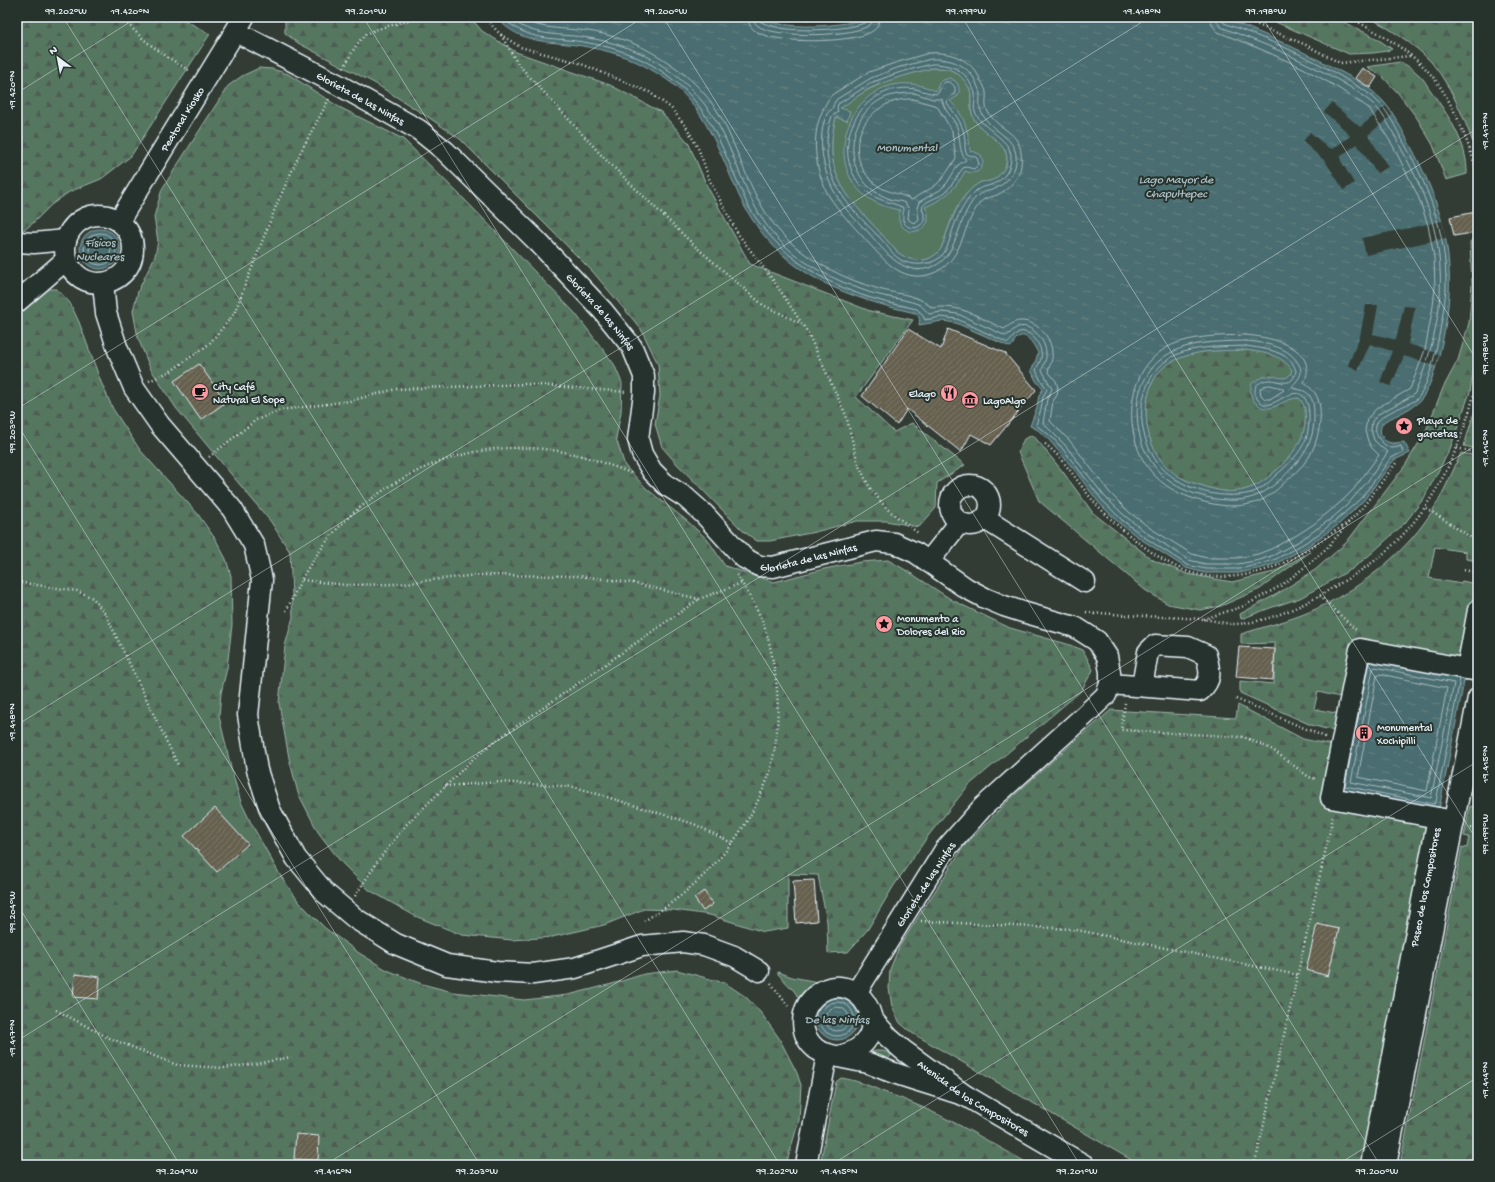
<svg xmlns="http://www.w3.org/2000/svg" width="1495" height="1182" font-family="'Gochi Hand',sans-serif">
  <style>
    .green { fill: #55765f; stroke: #9eb4ac }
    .forest { fill: url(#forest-firs); stroke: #9eb4ac }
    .water { fill: url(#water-ripples); stroke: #89a2a6; fill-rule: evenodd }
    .pier { fill: #333c34 }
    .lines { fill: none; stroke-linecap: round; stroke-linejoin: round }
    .shore { stroke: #a9bcc2; stroke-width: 1 }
    .building { fill: url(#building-hatch); stroke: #e8f1f8 }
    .minor-casing { stroke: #e8f1f8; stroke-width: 23 }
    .path { stroke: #e8f1f8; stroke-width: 2.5; stroke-dasharray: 1 3; stroke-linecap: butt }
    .minor { stroke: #26332d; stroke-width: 20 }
    .ticks { fill: none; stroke: #e8f1f8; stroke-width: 1; stroke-opacity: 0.45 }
    .labels { text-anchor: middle; stroke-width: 4; stroke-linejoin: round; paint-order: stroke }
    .street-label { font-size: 11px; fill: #e8f1f8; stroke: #26332d }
    .poi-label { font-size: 11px; fill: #e8f1f8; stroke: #26332d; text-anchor: start }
    .water-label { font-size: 12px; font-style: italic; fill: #a9bcc2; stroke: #26332d }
    .neatline { fill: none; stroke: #e8f1f8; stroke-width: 1.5 }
    .ticks-label { font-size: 10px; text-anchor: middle; fill: #e8f1f8 }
  </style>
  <defs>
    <pattern id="forest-firs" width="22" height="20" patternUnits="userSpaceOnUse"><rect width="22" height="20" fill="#55765f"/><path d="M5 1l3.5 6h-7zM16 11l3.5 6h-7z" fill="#4d5d53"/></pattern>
    <pattern id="water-ripples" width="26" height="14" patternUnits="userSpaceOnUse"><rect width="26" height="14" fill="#4a6d70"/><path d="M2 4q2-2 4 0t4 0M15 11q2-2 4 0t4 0" fill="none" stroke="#648285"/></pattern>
    <pattern id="building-hatch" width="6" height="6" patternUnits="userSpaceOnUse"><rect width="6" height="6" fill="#66604f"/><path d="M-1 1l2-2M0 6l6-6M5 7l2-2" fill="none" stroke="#7c7769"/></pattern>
  </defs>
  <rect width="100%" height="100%" fill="#333c34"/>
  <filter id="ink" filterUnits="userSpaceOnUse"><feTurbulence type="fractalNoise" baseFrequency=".025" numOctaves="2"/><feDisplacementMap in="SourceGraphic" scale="8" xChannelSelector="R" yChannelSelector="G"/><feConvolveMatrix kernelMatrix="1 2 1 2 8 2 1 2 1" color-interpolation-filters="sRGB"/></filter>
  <g filter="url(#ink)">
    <path class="green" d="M933,68C942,68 952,68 959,75C964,79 971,88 971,95C971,105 970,113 976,122C985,135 1015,146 1005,167C1002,173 997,179 990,181C987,182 984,181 981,182C977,184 972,188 969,191C954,206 948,230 941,249C928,265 911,263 896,251C860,206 818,184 836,117L847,121L840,108C851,101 862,92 874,87C892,78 913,73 933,68Z
      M778,972L792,977L818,982V983L801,999H799L795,992L778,974Z
      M876,1051H883L892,1054L886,1062L868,1053Z"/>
    <path class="forest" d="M17,17H179L210,34L131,156L101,179L69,192L51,205L33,223L24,230L17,229Z
      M285,17H470L482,31L516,52L610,85L661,112L688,142L707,186L750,264L870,311L913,320L856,397L894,432L912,423L965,465L937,483L936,508L919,527L886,521H857L815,532L770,541H757L743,531L677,464L662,447L655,424L660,396L658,364L641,329L593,272L460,139L431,119L376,84L298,43L285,33Z
      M1264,17H1334L1376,38L1392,49L1387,51L1373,53L1349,54Z
      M1368,17H1478V157C1467,125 1454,90 1432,63C1416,45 1389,28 1368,17Z
      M1400,62C1407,65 1413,69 1418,74C1424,78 1427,86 1431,91C1448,115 1468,144 1467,174L1446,180L1433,145L1417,118L1398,93L1382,76L1367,67Z
      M259,68L272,69L288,74L339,107L403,139L467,202L575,313L614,364L622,383L621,412L616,438L625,466L647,489L687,521L708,540L725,566L774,582L824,569L861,562L888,560L909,572L952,600L1010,628L1067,644L1083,650L1093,670L1081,691L968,786L928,836L893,887L868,929L848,952L828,953L827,922L818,875L788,874V928L764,932L710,915L674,910L644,909L604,925L552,937L512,940L462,935L415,916L369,890L341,862L318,832L298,793L289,758L279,703L285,646L293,617L290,552L271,522L176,408L150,368L138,338L133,311L138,291L155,256L158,241L154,217L162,189L228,86L242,76Z
      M1475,236L1478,237V344L1470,392L1450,449L1424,498L1405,523L1372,553L1352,569L1300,598L1270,608L1241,619L1240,614L1277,594L1315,570L1346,543L1404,467L1425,433L1443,388L1458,360L1469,323L1472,284L1470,242Z
      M48,289H57L70,303L79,322L101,382L113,409L140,450L197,513L216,540L226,559L231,576L232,625L227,668L221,693L219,716L232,772L241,802L251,823L280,875L299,902L325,928L359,953L387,970L422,984L453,992L524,1000L568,995L612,984L644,974L677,970L725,983L746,997L761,1013L779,1038L797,1073L801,1085L799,1120L786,1165H17V1041L24,1032L17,1027V311L31,299Z
      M1246,350C1264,353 1282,353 1292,370C1289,382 1279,378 1270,376L1274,407C1282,402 1289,398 1299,398C1309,407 1306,429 1300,441C1295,451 1286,461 1278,469C1252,493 1233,497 1200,485C1190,482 1179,478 1170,471C1144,448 1138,401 1158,373C1164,365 1174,360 1183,357C1203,349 1226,351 1246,350Z
      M1478,400V449L1464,446Z
      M1033,435L1063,472L1093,513L1153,560L1187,574L1232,582L1274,572L1310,552L1260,589L1221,606L1200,610L1168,604L1145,590L1039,501L1018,452L1024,439Z
      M1461,453L1478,456V561L1466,559V552L1435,547L1429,578L1461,584L1462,581L1476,584L1461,661L1344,698L1318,692L1314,709L1341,714L1338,732L1311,725L1240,693V681L1274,684L1275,643L1241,644V634C1260,628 1280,623 1299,616C1345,599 1395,563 1424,523C1440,502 1450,477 1461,453Z
      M1238,705L1303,739L1336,746L1430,823L1362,1165H1140L912,1033L900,1023L892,1007L889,988L890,969L899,947L964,846L1010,799L1075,741L1111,710L1236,718Z
      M1470,806L1478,808V1165H1400L1462,847L1467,848L1469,837L1464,836Z
      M841,1078C856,1080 870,1086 884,1092C936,1110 983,1138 1031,1165H820L836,1082Z"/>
    <path class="water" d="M496,17H761C779,31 848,27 868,17H1221C1260,32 1297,48 1334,68C1349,76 1367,85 1379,97C1392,109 1401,128 1409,143C1446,211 1459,267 1442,343C1438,360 1432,383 1423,397C1418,406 1395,416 1385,421C1375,430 1383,444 1394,443C1397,443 1400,442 1404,442L1410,453L1394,460L1364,500L1352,512L1338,525L1305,548L1277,563L1262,568L1239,573H1205L1186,568L1142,540L1119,523L1099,503L1072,467L1049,440L1038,430L1030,426L1037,407L1039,395L1043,389L1036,381L1031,370L1035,363L1038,353C1034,345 1025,328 1015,340C1013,343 1014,345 1010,347L956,323L942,321L919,325C920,319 920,317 915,313C850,298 790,278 752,219C742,204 735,187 728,170C713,136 698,101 666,79C639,61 620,53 588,47C554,40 522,47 496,17ZM933,68C942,68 952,68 959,75C964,79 971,88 971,95C971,105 970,113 976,122C985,135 1015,146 1005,167C1002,173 997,179 990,181C987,182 984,181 981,182C977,184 972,188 969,191C955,206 948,230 941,249C928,265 911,263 896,251C860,206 818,184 836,117L847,121L850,111L840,108C852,101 863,91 875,86C894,78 913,73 933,68ZM1246,350C1264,353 1282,354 1292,370C1288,383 1279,376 1270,376C1263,376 1258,379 1252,383C1250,390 1250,397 1255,402C1269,418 1281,398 1299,398C1309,407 1306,429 1300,441C1295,451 1286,461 1278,469C1252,493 1233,497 1200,485C1189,482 1179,478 1170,470C1144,448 1138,401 1158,373C1164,365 1174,360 1183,357C1203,349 1226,351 1246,350Z
      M950,78C958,81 961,88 958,96L950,101C965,115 969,133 970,151L975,152L981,155C987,167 977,177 965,171C956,189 944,199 925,207L928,212V222L921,230L911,232C901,228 896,221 900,210C800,194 847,50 936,91L940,81Z
      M80 249a20 20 0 1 1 40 0a20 20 0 1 1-40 0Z
      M1366,656L1465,676L1439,809L1340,790Z
      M816 1019a21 21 0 1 1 42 0a21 21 0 1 1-42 0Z"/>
    <path class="pier" d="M1332,103L1360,127L1386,106L1392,115L1368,135L1388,167L1377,173L1357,144L1340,157L1341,161L1354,183L1344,190L1325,161L1303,142L1310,132L1327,147L1333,149L1350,136L1344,129L1324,112Z
      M1442,221L1446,238L1366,255L1362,238Z
      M1366,305H1378L1373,334L1396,340L1404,306L1415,307L1408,344L1439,354L1436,366L1404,356L1391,386L1380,382L1392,351L1370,344L1358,370L1348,365L1360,336Z"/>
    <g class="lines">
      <path class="shore" d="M502,17C530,44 554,36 589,43C619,48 647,59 671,78C707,106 718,138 736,178C742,192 747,206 756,218C785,260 830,287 878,300C891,304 904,306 917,309L922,314L925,320L941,317L957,319L1008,343C1012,340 1014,334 1019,332C1030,329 1040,343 1041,352C1043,359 1038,364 1036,370L1040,379L1047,389L1043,397L1041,409L1036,425L1052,437L1062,448L1102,500L1122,520L1144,537L1187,565L1206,569H1239L1261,564L1276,559L1303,544L1320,533L1349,509L1362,497L1391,458L1403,452L1401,446C1399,447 1395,448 1392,448C1382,446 1372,433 1377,423C1382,413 1406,406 1416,400C1432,387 1445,309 1446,287C1447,233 1427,182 1400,136C1394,124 1387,110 1377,101C1369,92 1357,86 1347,80C1309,56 1266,39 1224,23L1222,20L1221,17
        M509,17C530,38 562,33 589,38C613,42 636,49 657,62C680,77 700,95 715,119C740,161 746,210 784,245C806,266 835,280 863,290C880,297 902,298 918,304C923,306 926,311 929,314L942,312L958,314L1006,336C1010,334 1013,329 1018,327C1032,323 1045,340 1046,352C1047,358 1044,364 1042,370L1052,389L1047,399L1043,423L1065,445L1105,497L1125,516L1147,533L1189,560L1206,564H1238L1260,560L1274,555L1301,540L1332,518L1346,506L1367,482L1388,452L1382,448L1374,440L1371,430L1372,421L1380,413L1412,396L1415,393C1452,304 1449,236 1403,152C1395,137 1385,114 1372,103C1359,92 1344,83 1329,75C1308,64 1288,54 1266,45C1251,39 1236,33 1221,27L1217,22L1216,17
        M518,17C539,30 564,28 588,31C608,34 634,42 651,52C679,67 705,89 721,117C743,159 753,208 789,241C814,264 847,280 879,289C899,295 916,293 932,308C960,303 980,318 1004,329C1009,326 1014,321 1020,321C1036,320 1052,337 1052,353C1053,359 1050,365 1048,371L1056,381L1058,388L1057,395L1053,401L1050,421L1070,441L1110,493L1129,512L1150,528L1192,554L1207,558H1237L1258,554L1271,549L1297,535L1314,524L1342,501L1353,490L1379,455L1371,447L1368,441L1365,431L1367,419L1377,408L1410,389L1425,350L1433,306L1435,288L1434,257L1428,225L1418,196L1393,146L1369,108L1335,86L1303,68L1265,51L1218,32L1212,25L1210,17
        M748,17C748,22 750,27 754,30C772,45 852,43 871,32C877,29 879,23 880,17
        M754,17C754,20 754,23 757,25C772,39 858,37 871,24L874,17
        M759,17L761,22C770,26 778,28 788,29C804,31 855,30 868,21L869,17
        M929,53C952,51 972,60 981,81C983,84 985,88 986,92C987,99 984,105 988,112C1001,134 1025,130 1021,166C1020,178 1008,190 997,195C990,198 984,197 979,204C961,228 963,263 931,274C900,284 882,257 864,238C852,224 839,212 829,196C817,175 812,147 818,123C821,114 826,100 833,94L869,72L895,63Z
        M931,59C950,58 967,64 976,82C977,86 980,90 980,94C980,103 978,109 984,117C996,135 1022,139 1015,167C1012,177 1003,185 995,189C987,192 982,191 976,197C956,218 959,260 929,268C901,276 884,250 868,232C856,220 843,208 835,193C823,173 816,136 827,114C828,112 830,111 831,110C834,106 833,103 837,99L871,78L897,68Z
        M932,64C949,64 964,69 971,85C973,88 975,91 975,94C976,100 973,105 975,112C983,130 1009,138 1011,155C1012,168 1004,180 993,184C984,188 979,186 972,195C964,203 958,216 954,226C950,237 948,252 938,259C928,265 914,266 903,261C894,257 888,247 882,240C864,221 843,203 833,178C825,158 825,136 832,116L838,112L837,108L838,104L873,82L898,73Z
        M945,82H950L955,87V93L948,99L947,103C954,113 962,122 964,134C966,139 964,148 966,153C968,156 974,155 977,158L979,164L974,169L966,167L963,168C956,177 952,187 943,194C937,198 924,201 922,208L924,214V221C920,228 910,231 904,223C901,217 905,212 902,207C888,201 878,201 866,191C830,158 850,97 897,89C915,86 921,92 936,94L939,92L941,86Z
        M914,93L933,99H942C943,110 953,117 957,127C961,138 958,151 966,160L958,165L947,183L940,190L919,202L917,208L919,219L916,222L913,223L908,219L909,209L905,203C901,201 898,201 893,200C884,197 876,193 869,187C842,161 850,114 884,98C893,94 904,93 914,93Z
        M913,99L937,106L952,131L956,158C950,167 945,177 937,184C929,191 920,193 912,200C899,192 884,193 873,182C838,149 867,97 913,99Z
        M84 249a16 16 0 1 1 32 0a16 16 0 1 1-32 0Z
        M89 249a11 11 0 1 1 22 0a11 11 0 1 1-22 0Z
        M1246,335C1266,337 1304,343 1307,368C1308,374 1305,379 1304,383C1308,386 1312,389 1315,393C1326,410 1318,442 1309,457C1302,467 1292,476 1284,483C1276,491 1265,500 1254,503C1232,509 1210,505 1189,497C1165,489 1145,471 1137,446C1123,406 1136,355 1180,342C1202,335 1224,336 1246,335Z
        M1246,341C1265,343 1288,346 1298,363C1300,366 1301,369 1301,372C1300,379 1295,382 1292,387C1298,391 1304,388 1310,396C1314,402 1314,410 1314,417C1314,425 1313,433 1310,441C1303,460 1273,491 1253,497C1227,506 1184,495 1164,477C1155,469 1147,456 1142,444C1137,428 1135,407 1140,391C1157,341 1202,342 1246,341Z
        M1246,346C1264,349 1290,350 1296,371C1292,388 1283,381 1270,380C1264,380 1260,382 1256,386C1254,391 1255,396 1258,400C1260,402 1263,404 1266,405C1278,405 1301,378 1308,406C1310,416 1309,429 1306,439C1300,454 1287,466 1275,476C1269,483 1259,491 1250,493C1219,501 1177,488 1157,462C1131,426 1137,368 1183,352C1203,346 1225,347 1246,346Z
        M1270,385L1282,388L1284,390L1270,399H1265L1261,395L1260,389L1264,386Z
        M1369,662L1345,786L1434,804L1436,802L1460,679
        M1375,667L1454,683L1431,798L1351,782L1373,669Z
        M1380,674L1447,688L1427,791L1358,777L1377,676Z
        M820 1019a17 17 0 1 1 34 0a17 17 0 1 1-34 0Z
        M825 1019a12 12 0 1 1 24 0a12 12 0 1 1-24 0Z"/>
    </g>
    <path class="building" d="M1362,68L1377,77L1370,88L1355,78Z
      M1476,212L1478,232L1454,236L1450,217Z
      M908,329L941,349L948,329L1005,353L1036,390L991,445L971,434L961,452L907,409L897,425L862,396Z
      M199,364L226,402L201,420L174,381Z
      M1239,647L1275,649L1273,680L1236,677Z
      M215,808L248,844L217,872L184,836Z
      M814,880L817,921L796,923L793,881Z
      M704,891L713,904L703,911L694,898Z
      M1317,924L1339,929L1328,976L1306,970Z
      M75,974L100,977L98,999L73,997Z
      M296,1134L319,1136L318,1160L294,1159Z"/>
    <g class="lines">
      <g class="minor-casing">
        <g id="minor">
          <path id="s1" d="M236,32L337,84L419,130L445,151L538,242L603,311L632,347L644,376V393L638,439L642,454L652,471L666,485L685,497L704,514L744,558L759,566L773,567L876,541L894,543L916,553L966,588L985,598L1004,606L1026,613L1075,627L1097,641L1107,656L1110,672V684L1106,695L1085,715L983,807L944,851L856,993"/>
          <circle cx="99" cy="249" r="34"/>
          <path id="s2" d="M119,221L244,17"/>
          <path d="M17,242L34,243L66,240"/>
          <path d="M103,283L106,313L118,350L134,388L160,425L232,509L254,545L262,580L248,715L257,770L270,810L296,858L325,893L356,919L396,944L447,965L497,972L533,974L575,968L642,946L683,942L704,945L734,956L759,971"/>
          <path d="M17,302L67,259"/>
          <circle cx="970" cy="505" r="20"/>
          <path d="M985,519L1085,582"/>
          <path d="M929,561L960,522"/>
          <path d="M1467,669L1478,610"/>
          <path d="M1110,684L1200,691C1213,679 1210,671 1206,655L1188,647L1155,645L1148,652L1142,686"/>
          <path d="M1454,821L1331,798L1360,649L1478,671"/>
          <path id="s3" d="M872,1019L889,1038L903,1050L966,1096L1084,1165"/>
          <path d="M839,1056C906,1040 856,960 815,996C799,1010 799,1035 816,1049C826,1056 855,1060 868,1063C877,1066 885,1070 894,1073C918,1081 942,1088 966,1096"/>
          <path d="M806,1165L827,1055"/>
          <path id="s4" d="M1371,1165L1438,818"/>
          <path d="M1386,1165L1478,698"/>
        </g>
      </g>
      <path class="path" d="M123,17C140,41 166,56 190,71
        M484,17L500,34L520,47L579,63L649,92L671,108L687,128L699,150L710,181L738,234L773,280L807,331L846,415L858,464L870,488L887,509L918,533
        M788,17L808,19L832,17
        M1239,17L1306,45L1340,63L1410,56
        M1349,17C1375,31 1403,46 1425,68C1452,96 1466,137 1478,174
        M501,35L518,64L604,158L696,247L763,305L802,324
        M344,68C350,56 355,45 364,36C372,28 416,19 427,17
        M149,381L171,371L209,344L234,314L276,206L300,153L329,99
        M1045,444C1066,460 1078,484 1096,504C1118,528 1164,567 1196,574C1221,580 1248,576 1271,568C1299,558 1324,538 1349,522
        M1457,448L1478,453
        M209,457L256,420L281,410L350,401L396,389L527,384L626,392
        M1426,508L1478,542
        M1464,570L1478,573
        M302,580L346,585L396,584L477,575L580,576L633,583L699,599L742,583
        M17,582L77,591L93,598L106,615L178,765
        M1320,596L1357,631
        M286,611C293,598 298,585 305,573C317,554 330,535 346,520C354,511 365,504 374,497C441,448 522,434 601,462C611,466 623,469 632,474
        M1086,612L1095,614
        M1094,614C1104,612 1117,615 1127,615C1152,617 1177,617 1202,619C1213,620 1225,624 1235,624C1266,623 1303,606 1329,590C1347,579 1367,568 1384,553C1436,508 1463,444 1478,378
        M1204,619L1244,606L1259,598L1282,585L1311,562L1327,548L1349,522L1362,508L1396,463
        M1236,699L1325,737
        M1125,703L1121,730L1244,737L1273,750L1309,777L1316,779
        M445,786L500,782L575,787L694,824L732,843
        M1471,828L1478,829
        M355,896L380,858L406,825L473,759L494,742L699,599
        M644,921C694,891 737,848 761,794C764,787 768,779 770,772C778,739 780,706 775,673C772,656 769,638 763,623C756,606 746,590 737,575
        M921,921L1072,929L1298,975
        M771,983L788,1006
        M56,1010L107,1037L177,1065L223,1068L255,1064L291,1057
        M1253,1165L1257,1155L1333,817"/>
      <use href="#minor" class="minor"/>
    </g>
  </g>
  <path class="ticks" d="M63,17L780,1165M363,17L1080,1165M663,17L1380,1165M962,17L1478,842M1262,17L1478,362M17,93L138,17M17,409L644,17M17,424L480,1165M17,725L1150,17M17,904L180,1165M17,1041L1478,128M325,1165L1478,444M831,1165L1478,761M1337,1165L1478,1077"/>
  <defs>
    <g id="cafe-disc" transform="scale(0.9)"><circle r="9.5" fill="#ff9aa2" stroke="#26332d"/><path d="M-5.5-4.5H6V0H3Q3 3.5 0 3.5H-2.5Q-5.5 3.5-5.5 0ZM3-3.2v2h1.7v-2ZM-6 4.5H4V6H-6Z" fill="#111"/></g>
    <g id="restaurant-disc" transform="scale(0.9)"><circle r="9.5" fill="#ff9aa2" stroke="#26332d"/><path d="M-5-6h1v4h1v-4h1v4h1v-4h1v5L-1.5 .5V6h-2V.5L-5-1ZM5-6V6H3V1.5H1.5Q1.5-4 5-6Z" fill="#111"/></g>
    <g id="museum-disc" transform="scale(0.9)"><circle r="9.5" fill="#ff9aa2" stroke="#26332d"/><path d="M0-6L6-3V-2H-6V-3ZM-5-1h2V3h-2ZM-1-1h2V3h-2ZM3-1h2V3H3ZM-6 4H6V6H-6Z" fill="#111"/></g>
    <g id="sight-disc" transform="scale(0.9)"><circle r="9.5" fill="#ff9aa2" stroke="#26332d"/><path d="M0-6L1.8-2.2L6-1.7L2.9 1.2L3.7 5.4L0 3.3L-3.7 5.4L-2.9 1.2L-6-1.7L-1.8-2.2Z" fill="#111"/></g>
    <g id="building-disc" transform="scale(0.9)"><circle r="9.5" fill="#ff9aa2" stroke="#26332d"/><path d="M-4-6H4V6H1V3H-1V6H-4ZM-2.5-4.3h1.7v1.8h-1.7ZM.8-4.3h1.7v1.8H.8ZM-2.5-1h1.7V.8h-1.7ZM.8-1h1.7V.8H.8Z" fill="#111"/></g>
  </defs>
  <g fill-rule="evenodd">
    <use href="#cafe-disc" x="200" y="392"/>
    <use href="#restaurant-disc" x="949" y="393"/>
    <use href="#museum-disc" x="970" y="400"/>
    <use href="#sight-disc" x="1404" y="426"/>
    <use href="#sight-disc" x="884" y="624"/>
    <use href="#building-disc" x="1364" y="733"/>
  </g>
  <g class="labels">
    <g class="street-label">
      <text dy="4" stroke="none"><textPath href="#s1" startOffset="141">Glorieta de las Ninfas</textPath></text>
      <text dy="4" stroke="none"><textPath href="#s2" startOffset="120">Peatonal Kiosko</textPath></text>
      <text dy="4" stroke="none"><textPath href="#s1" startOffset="465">Glorieta de las Ninfas</textPath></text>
      <text dy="4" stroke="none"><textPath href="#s1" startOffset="837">Glorieta de las Ninfas</textPath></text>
      <text transform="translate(925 884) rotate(-57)" y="4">Glorieta de las Ninfas</text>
      <text dy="4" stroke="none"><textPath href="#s4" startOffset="283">Paseo de los Compositores</textPath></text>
      <text dy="4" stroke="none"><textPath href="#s3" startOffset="129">Avenida de los Compositores</textPath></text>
    </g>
    <g class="poi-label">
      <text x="213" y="390">City Café<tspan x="213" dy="13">Natural El Sope</tspan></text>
      <text x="936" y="397" text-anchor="end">Elago</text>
      <text x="983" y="404">LagoAlgo</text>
      <text x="1417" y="424">Playa de<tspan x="1417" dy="13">garcetas</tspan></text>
      <text x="897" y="622">Monumento a<tspan x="897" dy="13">Dolores del Rio</tspan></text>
      <text x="1377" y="731">Monumental<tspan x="1377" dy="13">Xochipilli</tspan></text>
    </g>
    <g class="water-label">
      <text x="907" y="151">Monumental</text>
      <text x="1176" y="183">Lago Mayor de<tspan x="1176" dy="14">Chapultepec</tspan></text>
      <text x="100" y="246">Físicos<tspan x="100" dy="14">Nucleares</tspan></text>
      <text x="837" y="1023">De las Ninfas</text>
    </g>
  </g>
  <rect width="1495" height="1182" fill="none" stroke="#26332d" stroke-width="44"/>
  <g transform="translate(58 58) rotate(328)" stroke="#26332d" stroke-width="3" paint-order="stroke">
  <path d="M0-3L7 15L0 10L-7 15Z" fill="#e8f1f8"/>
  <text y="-6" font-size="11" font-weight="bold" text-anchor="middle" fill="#e8f1f8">N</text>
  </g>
  <rect x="22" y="22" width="1451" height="1138" class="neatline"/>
  <g class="ticks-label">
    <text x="66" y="14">99.202°W</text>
    <text x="130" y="14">19.420°N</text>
    <text x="366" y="14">99.201°W</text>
    <text x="666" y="14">99.200°W</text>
    <text x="966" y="14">99.199°W</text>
    <text x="1142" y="14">19.418°N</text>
    <text x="1266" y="14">99.198°W</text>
    <text transform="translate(11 90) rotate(-90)" y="4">19.420°N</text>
    <text transform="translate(1484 131) rotate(-90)" y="4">19.417°N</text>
    <text transform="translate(1484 354) rotate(-90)" y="4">99.198°W</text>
    <text transform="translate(11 432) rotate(-90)" y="4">99.203°W</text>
    <text transform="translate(1484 448) rotate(-90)" y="4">19.416°N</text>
    <text transform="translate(11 722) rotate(-90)" y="4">19.418°N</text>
    <text transform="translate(1484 764) rotate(-90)" y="4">19.415°N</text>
    <text transform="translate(1484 834) rotate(-90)" y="4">99.199°W</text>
    <text transform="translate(11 912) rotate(-90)" y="4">99.204°W</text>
    <text transform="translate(11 1038) rotate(-90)" y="4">19.417°N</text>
    <text transform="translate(1484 1080) rotate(-90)" y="4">19.414°N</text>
    <text x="177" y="1174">99.204°W</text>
    <text x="333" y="1174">19.416°N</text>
    <text x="477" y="1174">99.203°W</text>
    <text x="777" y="1174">99.202°W</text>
    <text x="839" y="1174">19.415°N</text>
    <text x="1077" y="1174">99.201°W</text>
    <text x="1377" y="1174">99.200°W</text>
  </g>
</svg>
